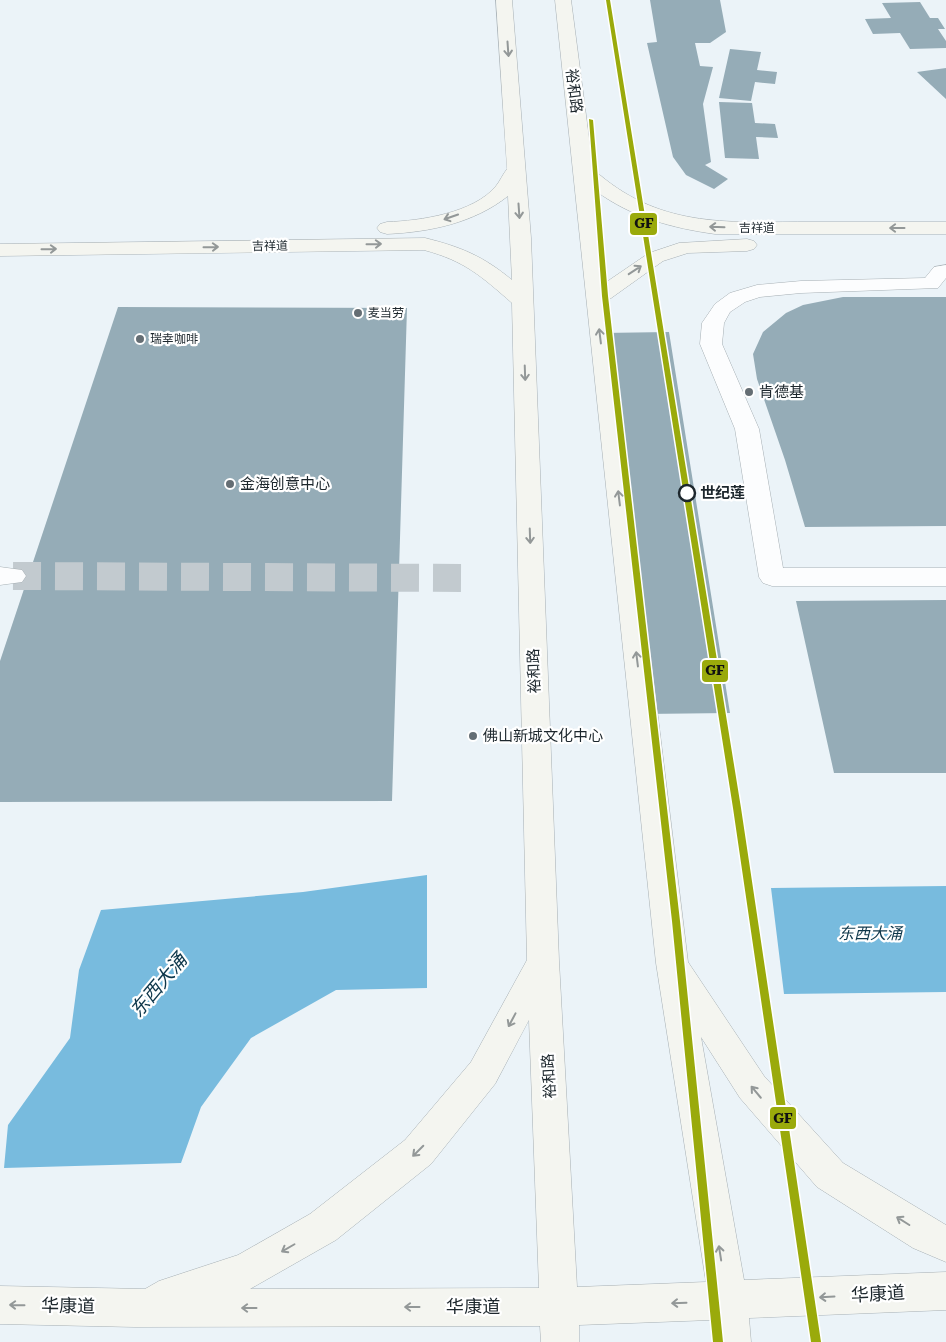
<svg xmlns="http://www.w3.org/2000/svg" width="946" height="1342" font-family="'Roboto Serif','Noto Sans SC',serif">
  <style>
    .water { fill: #78bbde }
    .building { fill: #95acb7 }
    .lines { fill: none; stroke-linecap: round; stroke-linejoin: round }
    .street-tunnel { stroke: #c2cacf; stroke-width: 28; stroke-dasharray: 28 14; stroke-linecap: butt }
    .street-casing { stroke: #a6afb4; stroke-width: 1 }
    .secondary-casing { stroke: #a6afb4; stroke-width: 1 }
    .street { fill: #fcfdfe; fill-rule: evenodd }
    .secondary { fill: #f4f5f0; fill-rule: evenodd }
    .metro-1-casing { stroke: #fff; stroke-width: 3 }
    .metro-1 { fill: #9aaa0b; fill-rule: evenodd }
    .oneway { stroke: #939898 }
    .poi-dot { fill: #656e74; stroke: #fff; stroke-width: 2 }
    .stop-dot { fill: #fff; stroke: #1d272d; stroke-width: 2.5 }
    .labels { text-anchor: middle; stroke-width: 4.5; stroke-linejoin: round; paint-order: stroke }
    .far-street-label { font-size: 12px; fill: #1d272d; stroke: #fff }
    .far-poi-label { font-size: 12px; fill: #1d272d; stroke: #fff; text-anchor: start }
    .street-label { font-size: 15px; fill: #1d272d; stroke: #fff }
    .poi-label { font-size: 15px; fill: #1d272d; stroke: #fff; text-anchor: start }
    .stop-label { font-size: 15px; font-weight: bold; fill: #1d272d; stroke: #fff; text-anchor: start }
    .water-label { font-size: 16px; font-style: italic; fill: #0d364a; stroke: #fff }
    .near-street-label { font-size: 18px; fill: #1d272d; stroke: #fff }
    .near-water-label { font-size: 19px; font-style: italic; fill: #0d364a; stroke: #fff }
    .line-badge { stroke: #fff; stroke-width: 2 }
    .pale-badge-label { font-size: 14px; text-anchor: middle; font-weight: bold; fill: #111 }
  </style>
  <rect width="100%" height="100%" fill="#ebf3f8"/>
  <path class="water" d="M427,875V988L336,990L251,1038L201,1107L181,1163L4,1168L8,1125L70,1038L79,970L101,910L303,892Z
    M946,886V992L784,994L771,888Z"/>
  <path class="building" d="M650,0H720L726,32L710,43H695L700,66L713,67L703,104L711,162L705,165L728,179L714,189L686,175L673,157L647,43L657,42Z
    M920,2L930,18H938L945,29H938L946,41V48L910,49L900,33L873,34L865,19L891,18L882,3Z
    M730,49L761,52L757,70L777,72L775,84L755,82L751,101L719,98Z
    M946,68V99L917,72Z
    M719,102L752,103L755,123L775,124L778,138L756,137L759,159L725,158Z
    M843,297H946V526L805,527L785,460L757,379L753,354L763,332L786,313L803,305Z
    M118,307L407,308L392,801L0,802V661Z
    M669,332L730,713L644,714L602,333Z
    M946,600V773H834L796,601Z"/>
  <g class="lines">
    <path class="street-tunnel" d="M13,576L469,578"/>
    <g class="street-casing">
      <path id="street" d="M946,265V278L938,288L801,293L760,297L745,302L730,312L724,323L722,344L759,429L783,568H946V586H772L763,583L759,577L735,429L700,344L702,323L715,304L730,293L757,285L801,281L925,278L934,267Z
        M0,567L22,570L26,576L22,582L0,585Z"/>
    </g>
    <g class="secondary-casing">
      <path id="secondary" d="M496,0H512L531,238L559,961L577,1287L706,1282L656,963L555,0H571L593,169C658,228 724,222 805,222C852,222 899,222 946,222V234H715C672,228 631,217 596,191L605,283L649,253L679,243L747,239L754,241L757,245L754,249L747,251L688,253L663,261L607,301L688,962L764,1076L843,1163L946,1225V1262L913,1248L817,1187L740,1098L701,1037L744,1280L946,1272V1310L749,1318L751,1342H713L711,1320L579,1325V1342H541L540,1326L135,1327L0,1324V1286L145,1289L159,1281L238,1255L310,1214L405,1140L471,1062L527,960L512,303C481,276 465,261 424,250L0,256V244L425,238C461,247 483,256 512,280L508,196C474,223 430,232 387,234L380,232L377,228L380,224L387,222C420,221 474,213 496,186C500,181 503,174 507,169ZM529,1020L539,1288L250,1289L336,1240L431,1164L495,1084Z"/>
    </g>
    <use href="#street" class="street"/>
    <use href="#secondary" class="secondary"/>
    <g class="metro-1-casing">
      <path id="metro-1" d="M606,0H610L741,808L821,1342H811L733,808Z
        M589,119L593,120L608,296L680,921L723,1342H713L672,921L602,296Z"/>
    </g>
    <use href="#metro-1" class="metro-1"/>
  </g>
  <defs><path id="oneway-shaft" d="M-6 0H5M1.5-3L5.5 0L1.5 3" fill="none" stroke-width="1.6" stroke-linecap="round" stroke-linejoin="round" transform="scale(1.25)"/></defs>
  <g class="oneway">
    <use href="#oneway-shaft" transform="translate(508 49) rotate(86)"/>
    <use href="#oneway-shaft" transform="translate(519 211) rotate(86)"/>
    <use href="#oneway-shaft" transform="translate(451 217) rotate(161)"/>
    <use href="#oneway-shaft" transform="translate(717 227) rotate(-178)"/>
    <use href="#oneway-shaft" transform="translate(897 228) rotate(180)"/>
    <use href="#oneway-shaft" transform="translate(374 244) rotate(-1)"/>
    <use href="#oneway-shaft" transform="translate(211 247) rotate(-1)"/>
    <use href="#oneway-shaft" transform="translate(49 249) rotate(-1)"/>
    <use href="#oneway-shaft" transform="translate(635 270) rotate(-33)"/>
    <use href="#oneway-shaft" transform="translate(600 336) rotate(-97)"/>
    <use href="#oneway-shaft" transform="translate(525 373) rotate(88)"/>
    <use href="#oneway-shaft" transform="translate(619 498) rotate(-97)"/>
    <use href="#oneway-shaft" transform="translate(530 536) rotate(88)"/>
    <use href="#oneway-shaft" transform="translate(637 659) rotate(-97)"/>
    <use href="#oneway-shaft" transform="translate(512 1020) rotate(118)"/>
    <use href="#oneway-shaft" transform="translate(756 1092) rotate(-130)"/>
    <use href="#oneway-shaft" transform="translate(418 1151) rotate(135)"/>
    <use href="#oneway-shaft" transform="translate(903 1221) rotate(-148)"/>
    <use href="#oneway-shaft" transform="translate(288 1248) rotate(150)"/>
    <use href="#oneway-shaft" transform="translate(720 1253) rotate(-99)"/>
    <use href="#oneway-shaft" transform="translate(827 1297) rotate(177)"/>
    <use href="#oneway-shaft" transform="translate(679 1303) rotate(178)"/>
    <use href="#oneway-shaft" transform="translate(17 1305) rotate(-179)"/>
    <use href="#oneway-shaft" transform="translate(412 1307) rotate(180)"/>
    <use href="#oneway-shaft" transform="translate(249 1308) rotate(180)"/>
  </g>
  <g class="poi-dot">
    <circle cx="358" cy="313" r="5"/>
    <circle cx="140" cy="339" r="5"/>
    <circle cx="749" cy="392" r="5"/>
    <circle cx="230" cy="484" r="5"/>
    <circle cx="473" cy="736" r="5"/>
  </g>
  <circle class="stop-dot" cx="687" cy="493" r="8"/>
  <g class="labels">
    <g class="far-street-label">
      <text x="757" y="232">吉祥道</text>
      <text transform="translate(270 246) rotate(-1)" y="4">吉祥道</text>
    </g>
    <g class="far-poi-label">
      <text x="368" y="317">麦当劳</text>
      <text x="150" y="343">瑞幸咖啡</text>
    </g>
    <g class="street-label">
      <text transform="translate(574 91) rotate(83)" y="5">裕和路</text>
      <text transform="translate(534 671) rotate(-92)" y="5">裕和路</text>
      <text transform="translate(549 1076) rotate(-93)" y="5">裕和路</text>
    </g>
    <g class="poi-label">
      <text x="759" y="397">肯德基</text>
      <text x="240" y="489">金海创意中心</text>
      <text x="483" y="741">佛山新城文化中心</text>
    </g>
    <g class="stop-label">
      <text x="700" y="498">世纪莲</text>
    </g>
    <g class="water-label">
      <text x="870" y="939">东西大涌</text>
    </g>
    <g class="near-street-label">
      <text transform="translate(878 1294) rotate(-3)" y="6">华康道</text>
      <text transform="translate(68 1306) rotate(1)" y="6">华康道</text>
      <text x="473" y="1313">华康道</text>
    </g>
    <g class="near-water-label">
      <text transform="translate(158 985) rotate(-50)" y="7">东西大涌</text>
    </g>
  </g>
  <g class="line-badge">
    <rect x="629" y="212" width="29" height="24" rx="5" fill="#9aaa0b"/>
    <rect x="701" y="659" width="28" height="24" rx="5" fill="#9aaa0b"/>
    <rect x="769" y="1106" width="28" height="24" rx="5" fill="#9aaa0b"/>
  </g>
  <g class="pale-badge-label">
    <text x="644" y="228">GF</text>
    <text x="715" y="675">GF</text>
    <text x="783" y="1123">GF</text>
  </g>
</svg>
